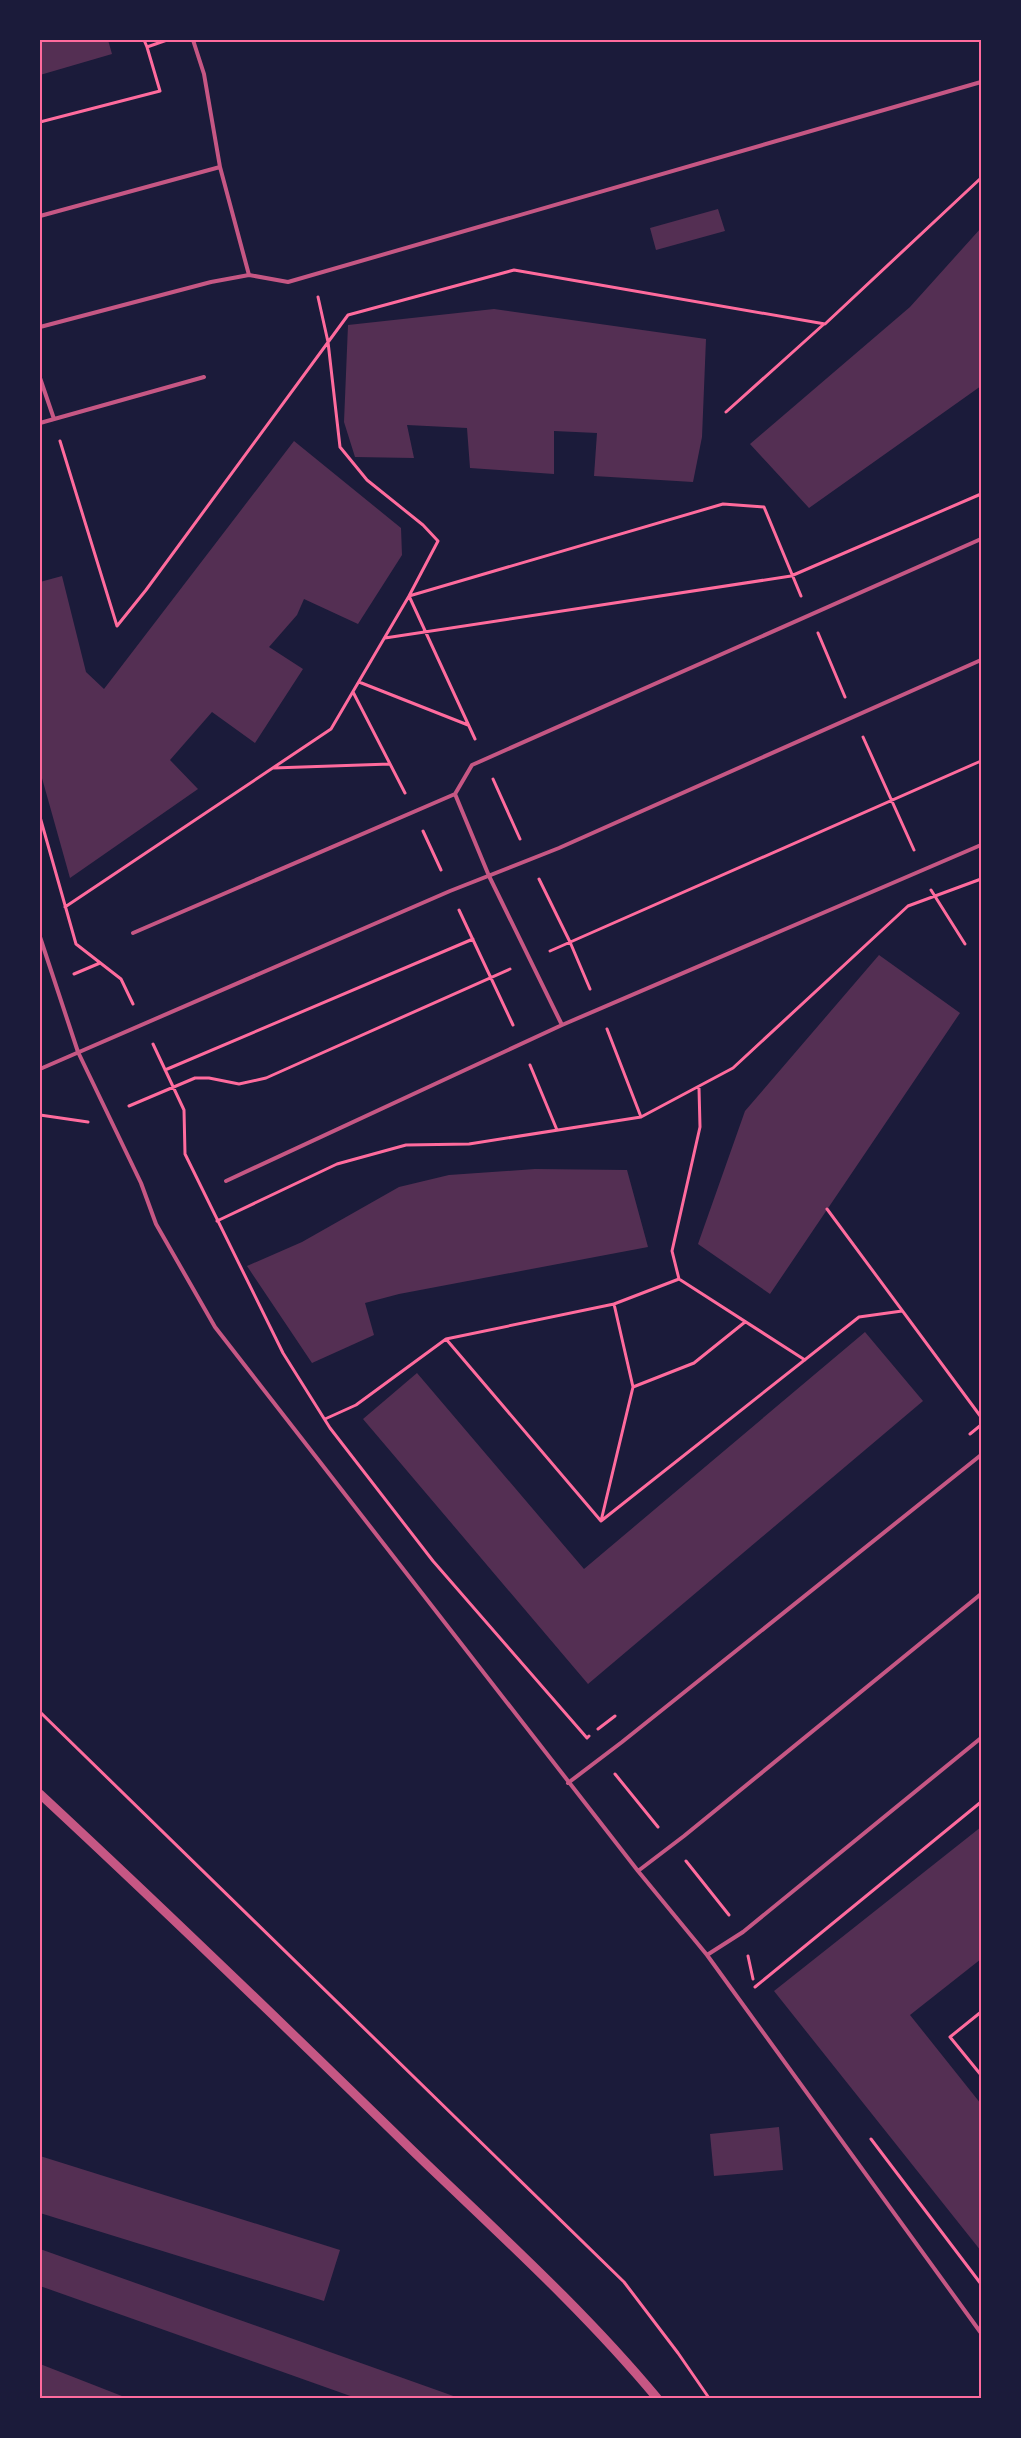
<svg xmlns="http://www.w3.org/2000/svg" width="1021" height="2438" font-family="'Nunito Sans',sans-serif">
  <style>
    .building { fill: #542f53 }
    .lines { fill: none; stroke-linecap: round; stroke-linejoin: round }
    .path { stroke: #ff6b9d; stroke-width: 3 }
    .service { stroke: #c65784; stroke-width: 4 }
    .tertiary { stroke: #c65784; stroke-width: 9 }
    .neatline { fill: none; stroke: #ff6b9d; stroke-width: 2 }
  </style>
  <rect width="100%" height="100%" fill="#1b1b3a"/>
  <path class="building" d="M40,40H108L112,54L40,75Z
    M718,209L725,231L656,250L650,228Z
    M981,228V386L809,508L750,444L910,307Z
    M494,309L706,339L702,437L693,482L594,476L597,433L554,431V474L470,468L467,428L407,425L414,458L355,457L344,422L348,325Z
    M294,441L401,528L402,555L358,624L304,599L297,615L269,647L303,669L255,743L212,712L170,760L198,789L70,878L40,771V582L62,576L86,672L104,689Z
    M879,955L960,1013L770,1294L698,1244L745,1111Z
    M535,1169L627,1170L648,1247L399,1294L365,1303L374,1335L312,1363L247,1266L302,1242L399,1187L449,1175Z
    M865,1332L923,1401L588,1684L363,1419L417,1373L584,1569Z
    M981,1827V1959L910,2015L981,2104V2251L774,1991Z
    M779,2127L783,2170L714,2176L710,2134Z
    M40,2156L340,2250L324,2301L40,2213Z
    M40,2249L459,2398H356L40,2286Z
    M40,2364L127,2398H40Z"/>
  <g class="lines">
    <path class="path" d="M144,40L147,47
      M40,122L160,91L147,47L167,40
      M318,297L328,342L340,447L367,480L423,525L438,541L409,596L475,739
      M726,412L824,324
      M60,441L117,626L146,590L348,315L514,270L825,324L981,178
      M818,633L845,697
      M385,638L791,576L981,494
      M359,682L468,725
      M353,692L405,793
      M863,737L914,850
      M273,768L390,764
      M493,779L520,839
      M40,817L76,944L121,979L133,1004
      M423,831L441,870
      M539,879L570,942L590,989
      M931,890L965,944
      M65,907L331,729L409,596L723,504L764,507L801,596
      M459,910L513,1025
      M550,951L981,761
      M74,974L100,963
      M40,1026V1029
      M607,1029L641,1117
      M153,1044L184,1110L185,1154L283,1353L330,1428L433,1561L587,1738L589,1736
      M530,1065L557,1130
      M165,1070L473,939
      M699,1088L700,1127L672,1251L679,1279L805,1360
      M129,1106L195,1078H209L239,1084L266,1078L510,969
      M40,1115L88,1122
      M827,1209L981,1417
      M217,1221L337,1164L406,1145L469,1144L641,1117L733,1068L908,906L981,879
      M446,1339L614,1304
      M633,1387L694,1363L745,1322
      M325,1419L356,1405L446,1339L601,1521L859,1317L902,1311
      M970,1434L981,1425
      M601,1521L633,1387L614,1304L679,1279
      M40,1712L624,2282L678,2353L709,2398
      M598,1729L615,1716
      M615,1774L658,1827
      M686,1861L729,1915
      M748,1956L753,1979
      M755,1987L981,1802
      M981,2012L950,2037L981,2075
      M871,2139L981,2284"/>
    <path class="service" d="M193,40L204,74L220,167L249,275
      M40,216L220,167
      M40,327L211,282L249,275L288,282L981,82
      M40,378L54,419
      M40,423L204,377
      M455,794L489,876L562,1025
      M133,933L455,794L472,765L981,539
      M40,937L78,1052L141,1183L156,1224L215,1327L638,1871L684,1836L981,1594
      M40,1069L450,891L559,848L981,660
      M226,1181L562,1025L981,845
      M568,1783L622,1742L981,1455
      M638,1871L707,1955L981,2333
      M707,1955L743,1932L981,1738"/>
    <path class="tertiary" d="M40,1794C166,1911 290,2031 413,2151C496,2231 583,2309 657,2398"/>
  </g>
  <rect width="1021" height="2438" fill="none" stroke="#1b1b3a" stroke-width="82"/>
  <rect x="41" y="41" width="939" height="2356" class="neatline"/>
</svg>
